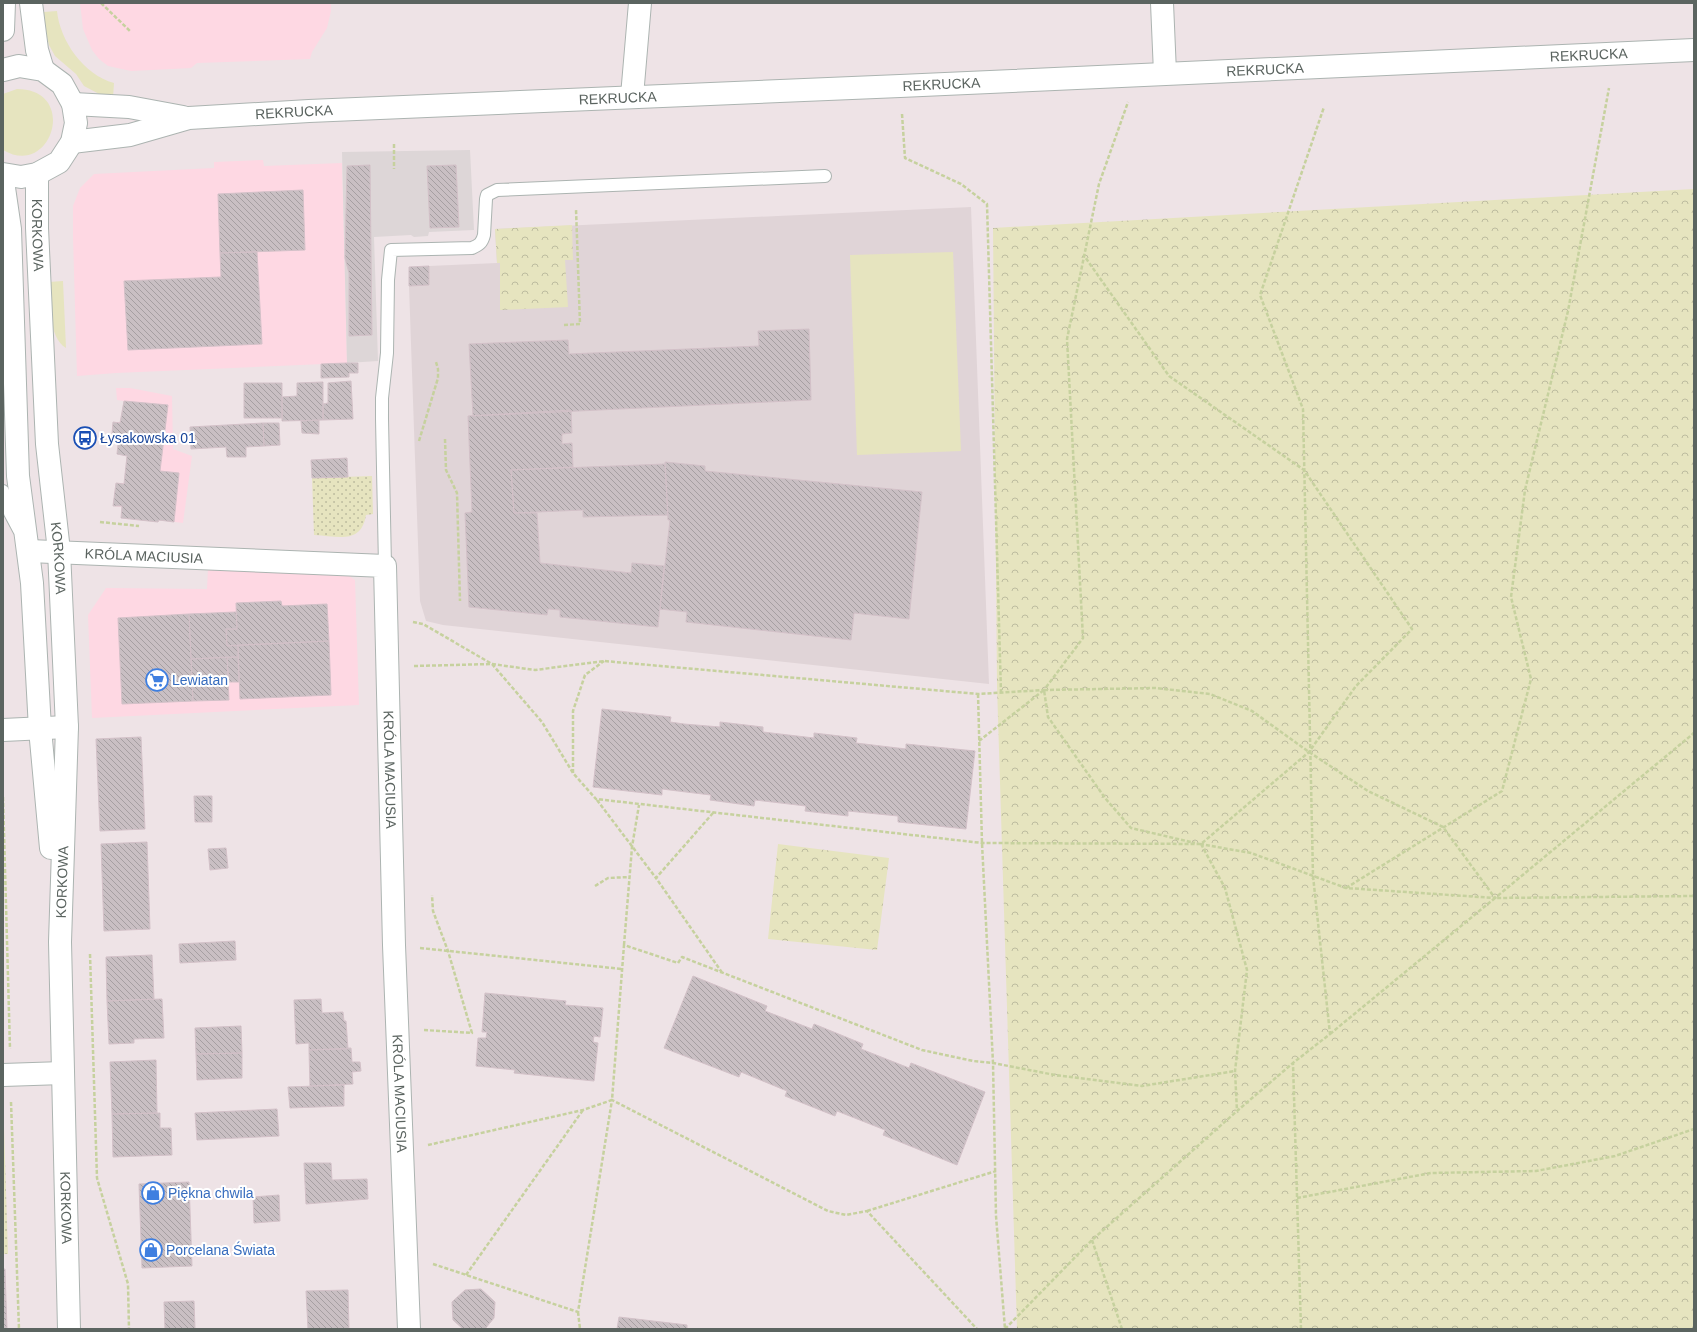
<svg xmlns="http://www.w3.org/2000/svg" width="1697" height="1332" font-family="Helvetica,sans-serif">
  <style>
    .commercial { fill: #fed8e3 }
    .industrial { fill: #ddd6d7 }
    .education { fill: #e0d4d7 }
    .grass { fill: url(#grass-dots) }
    .forest { fill: url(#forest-crowns) }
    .garden { fill: #e6e4bf }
    .building { fill: url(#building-back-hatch); stroke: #d3c1c8 }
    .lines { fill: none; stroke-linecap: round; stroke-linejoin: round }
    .service-casing { stroke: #acb4b1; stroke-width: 14 }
    .minor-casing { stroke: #acb4b1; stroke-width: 24 }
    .tertiary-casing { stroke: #acb4b1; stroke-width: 24 }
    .path { stroke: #c6d19e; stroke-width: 2.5; stroke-dasharray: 4 2; stroke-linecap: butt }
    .service { stroke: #fff; stroke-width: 12 }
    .minor { stroke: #fff; stroke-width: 22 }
    .tertiary { stroke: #fff; stroke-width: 22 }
    .labels { text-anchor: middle; stroke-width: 4; stroke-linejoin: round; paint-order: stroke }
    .street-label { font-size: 14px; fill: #5b6460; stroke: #fff }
    .transit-label { font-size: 14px; fill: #164399; stroke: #fff; text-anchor: start }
    .shop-label { font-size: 14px; fill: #366cbe; stroke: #fff; text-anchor: start }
  </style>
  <defs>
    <pattern id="grass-dots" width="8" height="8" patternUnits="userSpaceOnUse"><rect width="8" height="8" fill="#e6e4bf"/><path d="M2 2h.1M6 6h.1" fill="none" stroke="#bdbc9f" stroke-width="1.8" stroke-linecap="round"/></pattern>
    <pattern id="forest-crowns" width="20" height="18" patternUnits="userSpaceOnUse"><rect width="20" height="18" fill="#e6e4bf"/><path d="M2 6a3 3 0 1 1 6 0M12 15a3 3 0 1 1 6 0" fill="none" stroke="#bdbc9f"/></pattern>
    <pattern id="building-back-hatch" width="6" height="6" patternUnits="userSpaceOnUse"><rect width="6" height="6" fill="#c9bfc3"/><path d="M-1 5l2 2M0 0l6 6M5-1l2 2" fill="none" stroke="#a69fa2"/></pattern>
  </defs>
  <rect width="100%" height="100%" fill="#eee3e6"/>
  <path class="commercial" d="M80,3H331V11L327,28L312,52L310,59L197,63L191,68L131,71L108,66L99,59L92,50L83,29Z
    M263,160L264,166L342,163L347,363L116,373L77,376L73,237V206L80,188L94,174L214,168V162Z
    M116,388H130L172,396L173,449L192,456L183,523L159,520L158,522L121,518L122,507L113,506L116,483H124L127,456L117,454L119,435L112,434L113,422H120L124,401L117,400Z
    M208,569L349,576L355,580L359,705L92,718L88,615L106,588L207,589Z"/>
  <path class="industrial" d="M470,150L474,230L429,232L428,236L414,237L411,235L374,237L378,361L347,363L342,152Z"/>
  <path class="education" d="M971,207L989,684L443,625L426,621L420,601L409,286L429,285V266L497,263L495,229Z"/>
  <path class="grass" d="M372,476L373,514L366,515C361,545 338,536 314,535L312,478Z
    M3,1095L8,1254H3Z"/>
  <path class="forest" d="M1694,189V1329H1017L997,686L993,228Z
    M572,225L573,260H565L568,307L500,310V263H497L495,229Z
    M778,844L889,858L877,950L768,939Z"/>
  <path class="garden" d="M57,11C60,41 84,75 114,83L113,98L103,96L84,86L76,74L55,56L49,45L46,33L44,12Z
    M17,89C79,89 52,179 3,150V94Z
    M953,252L961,451L857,455L850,255Z
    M63,281L66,348C48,337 50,301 49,282Z"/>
  <path class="building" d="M370,165L372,335L349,336V273L345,258L347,166Z
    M456,165L459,227L430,228L427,166Z
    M303,190L305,250L220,253L218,194Z
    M257,252L262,344L128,350L124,281L221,277L220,253Z
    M429,266V285L409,286V267Z
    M809,329L811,400L473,416L469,344L568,340L569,354L759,346L758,331Z
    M347,363H358V373H349V377L321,378V364Z
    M351,381L353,419L323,420V404L328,403V383Z
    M323,382V420L282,421V397L297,396V383Z
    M244,383H282V418H244Z
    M124,401L168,405L160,471L179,473L174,522L159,520L158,522L121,518L122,506H113L116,483L124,484L127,456L117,454L119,435L112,434L113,422L120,423Z
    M571,410L572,433L562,434V444L572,443L573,467L511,470L514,513H537L540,563L631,573L632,563L664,566L658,627L560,617V610L548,609L547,615L469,607L465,513L472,512L468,416Z
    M319,420V434L302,433L301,421Z
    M263,423H279L280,445L264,446Z
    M263,423L264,446L246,447V457H227L226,447L191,449L190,427Z
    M347,458L348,477L312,478L311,460Z
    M665,462L705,466V471L922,492L909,619L854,613L851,640L686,622L687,612L660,609L670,520H668Z
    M665,464L668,515L583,517V510L514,513L511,470Z
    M281,601L282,606L327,604L329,641L227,646L226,629H237L236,603Z
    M236,612L237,629H226L227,646L238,645V657L191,659L189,614Z
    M189,614L193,701L122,704L118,618Z
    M329,641L331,695L240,699L238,645Z
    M227,657H238L239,682H229Z
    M227,657L229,700L193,701L191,659Z
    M602,709L671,717L670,722L684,724L720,727V722L763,727V732L814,738V733L857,738L856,743L906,749V744L975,751L966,829L898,822V816L848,811V816L805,811L806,806L755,800L754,806L710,800L711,795L686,792L662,789V795L593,787Z
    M141,737L145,829L100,831L96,739Z
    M194,796H212V822H195Z
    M147,842L150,929L104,931L101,844Z
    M226,848L228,868L210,870L208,849Z
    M235,941L236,960L180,963L179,944Z
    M152,955L154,999L107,1001L106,957Z
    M693,976L767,1006L765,1011L812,1029L814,1024L863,1044L861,1049L909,1068L911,1063L985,1092L957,1165L883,1135L885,1130L837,1111L835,1116L785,1096L787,1091L741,1072L739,1077L664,1048Z
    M485,993L566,1001L565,1005L603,1008L600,1037L594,1036L593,1042L598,1043L594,1081L514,1073L515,1070L476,1066L478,1038H486L487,1032H482Z
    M162,999L164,1038L134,1039V1043L109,1044L107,1001Z
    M321,999L322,1013L343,1012L344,1021H346L348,1049L309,1050V1043L296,1044L294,1000Z
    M241,1026L242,1053L196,1054L195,1028Z
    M351,1048L352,1062H360L361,1071L352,1072L353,1084L310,1086L309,1050Z
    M242,1053V1078L197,1080L196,1054Z
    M156,1060L157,1113L112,1114L110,1062Z
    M344,1085V1106L290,1108L288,1087Z
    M277,1109L279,1136L197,1140L195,1113Z
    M160,1113V1128H171L172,1155L113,1157L112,1114Z
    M304,1163H331L332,1180L367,1179L368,1199L306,1204Z
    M189,1182L192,1266L142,1268L139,1184Z
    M279,1195L280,1221L254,1223L253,1197Z
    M3,1269H5L6,1300H3Z
    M481,1289L495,1302L494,1318L485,1329H463L453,1320L452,1302L465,1290Z
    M348,1290L349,1329H308L306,1291Z
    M3,1300H6L7,1329H3Z
    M194,1301L195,1329H165L164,1302Z
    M619,1317L687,1325V1329H617Z"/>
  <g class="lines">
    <g class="service-casing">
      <path id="service" d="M3,491L10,513L19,530
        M385,566L382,419V398L387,353L388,280L391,250L472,248C479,245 482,243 484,235L486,199L487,195L497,190L825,176"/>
    </g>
    <g class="minor-casing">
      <g id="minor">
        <path d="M1162,3L1165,73"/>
        <path d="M632,96L640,3"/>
        <path id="s1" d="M29,551L385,566L394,945L409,1329"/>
        <path d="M3,730L67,727"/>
        <path d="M3,1075L63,1073"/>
      </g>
    </g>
    <g class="tertiary-casing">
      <g id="tertiary">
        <path d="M31,3L37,50L43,70"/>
        <path d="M3,30L4,3"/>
        <path d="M3,70L19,66L43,70L62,84L73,104L76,123L72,142L59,162L37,174L21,177L3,174"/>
        <path d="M73,104L129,107L183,117"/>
        <path id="s2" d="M72,142L130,135L189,118L309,111L900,86L1694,50"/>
        <path id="s3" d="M37,174V228L47,444L59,551L67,727L60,942L69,1329"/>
        <path d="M3,181L10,229L18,476L32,583L40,729L51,848"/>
      </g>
    </g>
    <path class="path" d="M101,3L130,31
      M902,114L905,158L961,184L987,204L1001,693
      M394,144V169
      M564,325L580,324L576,209
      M445,439L446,470L457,493L460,601
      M419,441L438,378V369L436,362
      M100,522L139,526
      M413,622L423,624L492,664L542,722L573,773L596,799L982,843L1201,844L1309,752L1356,686L1412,629L1304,470L1169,376L1085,257
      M414,666L492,664L535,670L604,661L978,694L1044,690L1083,638L1067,339L1099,184L1128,102
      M1044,690L1155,688L1210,694L1252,711L1309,752L1368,791L1443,827L1495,898
      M978,694L982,843L993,1063L996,1216L1005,1329
      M979,741L1044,690L1048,717L1105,798L1131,828L1195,843
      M573,773V711L585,675L604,661
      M3,797L10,1049
      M597,800L656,878
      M713,813L656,878L723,974
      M1200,844L1251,853L1346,888L1495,898L1694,733
      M1201,844L1225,888L1247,970L1235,1071L1237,1111
      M595,886L608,878L630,877
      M1346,888L1502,791L1531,679L1511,597L1525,490L1568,311L1609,88
      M624,945L632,847L639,805
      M420,948L622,969
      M90,954L97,1178L128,1284L129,1329
      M424,1030L472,1033L448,951L433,911L432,895
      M1330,1034L1495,898L1694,896
      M11,1102L19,1329
      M428,1145L583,1110L612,1100L624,945L678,963L682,957L922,1050L973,1061L993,1063L1055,1075L1142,1086L1235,1071
      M1297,1198L1431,1173L1536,1171L1615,1156L1694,1129
      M867,1211L996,1171
      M1092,1240L1122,1329
      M433,1264L578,1312L612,1100L828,1211L846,1215L867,1211L977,1329
      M466,1275L583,1110
      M578,1312L580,1329
      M1005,1329L1092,1240L1237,1111L1293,1063
      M1301,1329L1293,1063L1330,1034L1313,876L1303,409L1260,295L1324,107"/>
    <use href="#service" class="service"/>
    <use href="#minor" class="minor"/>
    <use href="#tertiary" class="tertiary"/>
  </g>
  <defs>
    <g id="bus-ring" transform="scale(1.15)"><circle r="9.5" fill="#fff" stroke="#1a4fb4" stroke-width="1.5"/><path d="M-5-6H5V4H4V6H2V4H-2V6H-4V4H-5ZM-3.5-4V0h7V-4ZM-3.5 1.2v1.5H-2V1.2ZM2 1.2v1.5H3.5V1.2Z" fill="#1a4fb4"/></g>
    <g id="supermarket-ring" transform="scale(1.15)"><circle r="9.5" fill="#fff" stroke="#3f7fe0" stroke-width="1.5"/><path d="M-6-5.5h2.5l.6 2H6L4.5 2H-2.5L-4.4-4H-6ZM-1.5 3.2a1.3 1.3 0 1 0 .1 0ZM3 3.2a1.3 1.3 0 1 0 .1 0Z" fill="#3f7fe0"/></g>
    <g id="shop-ring" transform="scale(1.15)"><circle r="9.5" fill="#fff" stroke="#3f7fe0" stroke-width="1.5"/><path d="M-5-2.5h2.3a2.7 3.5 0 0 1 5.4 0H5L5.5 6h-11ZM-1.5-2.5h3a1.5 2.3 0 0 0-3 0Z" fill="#3f7fe0"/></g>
  </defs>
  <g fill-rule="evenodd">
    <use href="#bus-ring" x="85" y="438"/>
    <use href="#supermarket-ring" x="157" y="680"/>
    <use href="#shop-ring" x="153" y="1193"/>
    <use href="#shop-ring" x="151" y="1250"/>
  </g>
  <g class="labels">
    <g class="street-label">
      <text dy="5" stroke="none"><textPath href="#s2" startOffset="1521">REKRUCKA</textPath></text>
      <text dy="5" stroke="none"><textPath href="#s2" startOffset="1197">REKRUCKA</textPath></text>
      <text dy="5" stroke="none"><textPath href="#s2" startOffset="873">REKRUCKA</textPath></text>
      <text dy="5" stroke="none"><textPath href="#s2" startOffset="549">REKRUCKA</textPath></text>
      <text dy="5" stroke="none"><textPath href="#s2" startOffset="225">REKRUCKA</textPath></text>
      <text dy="5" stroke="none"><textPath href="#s3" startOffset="61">KORKOWA</textPath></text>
      <text dy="5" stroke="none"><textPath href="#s1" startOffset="115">KRÓLA MACIUSIA</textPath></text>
      <text dy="5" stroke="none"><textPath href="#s3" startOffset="385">KORKOWA</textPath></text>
      <text dy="5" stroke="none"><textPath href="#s1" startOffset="560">KRÓLA MACIUSIA</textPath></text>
      <text transform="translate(62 882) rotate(-88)" y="5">KORKOWA</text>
      <text dy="5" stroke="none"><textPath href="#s1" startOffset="884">KRÓLA MACIUSIA</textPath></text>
      <text dy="5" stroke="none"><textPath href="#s3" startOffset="1035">KORKOWA</textPath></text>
    </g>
    <g class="transit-label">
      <text x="100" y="443">Łysakowska 01</text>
    </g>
    <g class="shop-label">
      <text x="172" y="685">Lewiatan</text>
      <text x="168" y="1198">Piękna chwila</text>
      <text x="166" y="1255">Porcelana Świata</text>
    </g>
  </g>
  <rect width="1697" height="1332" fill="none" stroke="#5b6460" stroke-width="8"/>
</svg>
